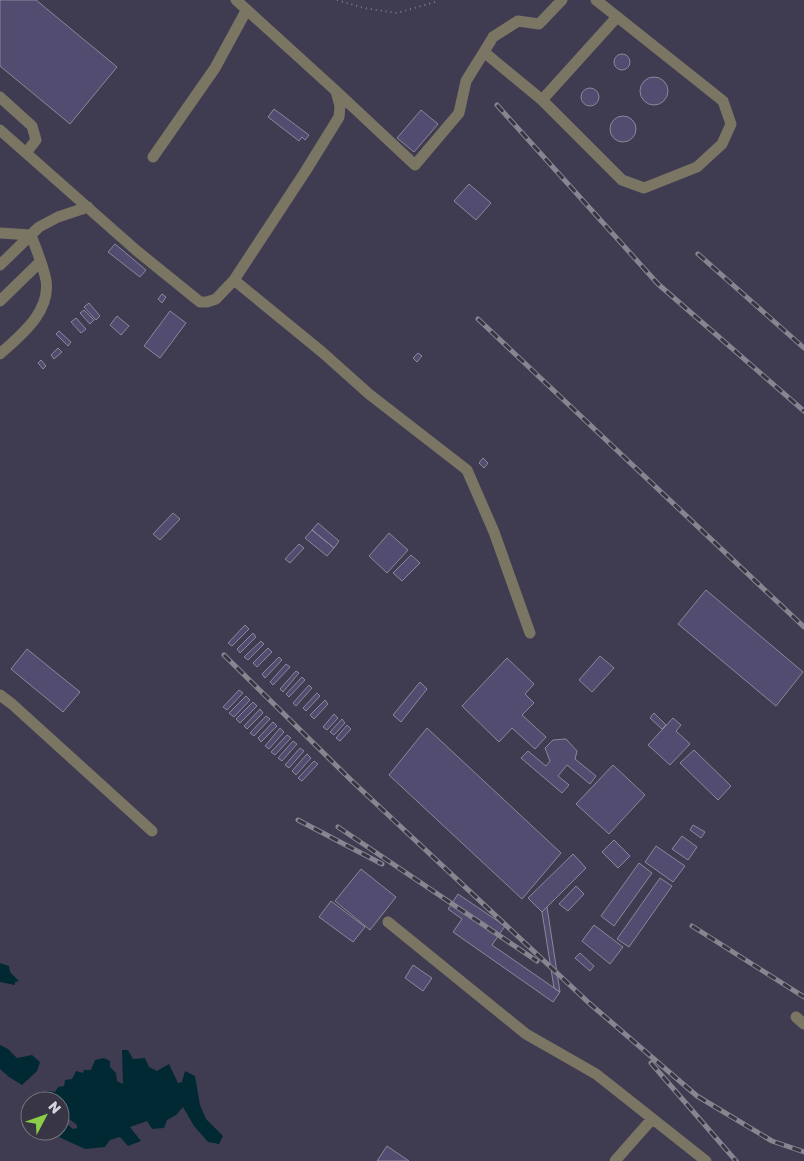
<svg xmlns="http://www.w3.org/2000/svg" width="804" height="1161" font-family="'Golos Text',sans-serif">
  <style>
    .built { fill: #3f3c51; fill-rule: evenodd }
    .water { fill: #002933 }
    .building { fill: #524c70; stroke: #8a8899 }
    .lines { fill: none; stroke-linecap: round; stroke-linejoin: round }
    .path { stroke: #7d7b87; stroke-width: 2; stroke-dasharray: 1 4; stroke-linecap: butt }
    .minor { stroke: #7b7564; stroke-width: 11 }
    .rail-casing { stroke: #868590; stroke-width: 5 }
    .rail { stroke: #383644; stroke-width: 3; stroke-dasharray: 9; stroke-linecap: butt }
  </style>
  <rect width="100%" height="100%" fill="#383644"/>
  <path class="built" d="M0,0H804V1161H0ZM30,1101H60V1131H30Z"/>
  <path class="water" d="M0,963L9,966L10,972L19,981L15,982V985L0,982Z
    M0,1045L8,1049L17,1058L32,1055L40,1062L37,1071L22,1085L9,1077L0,1069Z
    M122,1050H128L133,1059L145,1058L149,1067L157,1071L169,1064L178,1083L182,1082L185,1071L195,1076L200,1105L206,1119L223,1136L219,1144L208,1142L194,1126L183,1107L176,1115L167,1120L164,1128L152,1129L147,1121L130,1127L141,1141L128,1146L120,1137L110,1140L105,1147L85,1149L59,1137L62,1134L60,1122L62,1120L73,1129L77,1128V1125L60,1112V1101H46V1091L55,1092L58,1087L64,1086L65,1080L72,1079L76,1071L83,1073L84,1070H91L95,1060L104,1058L110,1061V1067L116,1073L117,1081L123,1084Z"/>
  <path class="building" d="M0,0H36L117,67L70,124L0,66Z
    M614 62a8 8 0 1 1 16 0a8 8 0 1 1-16 0Z
    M640 91a14 14 0 1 1 28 0a14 14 0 1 1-28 0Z
    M581 97a9 9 0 1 1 18 0a9 9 0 1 1-18 0Z
    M274,109L309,135L305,140L302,137L299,141L268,117Z
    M421,110L438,124L414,152L397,138Z
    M610 129a13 13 0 1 1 26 0a13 13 0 1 1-26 0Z
    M469,184L491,203L476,220L454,201Z
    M115,244L146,270L140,277L108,252Z
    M162,294L166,297L162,303L158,299Z
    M89,303L100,316L96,320L84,307Z
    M84,310L94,320L90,324L80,313Z
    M170,311L186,323L160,358L144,346Z
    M117,316L129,326L121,335L110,325Z
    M76,318L86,329L81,333L71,322Z
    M59,331L71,342L68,346L56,334Z
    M58,348L62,352L54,359L51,355Z
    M418,353L422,356L417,362L413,358Z
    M41,360L46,366L43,369L38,363Z
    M483,458L488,463L484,468L479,463Z
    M173,513L180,519L160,540L153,534Z
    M318,523L339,541L334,548L312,530Z
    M312,530L334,548L327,556L305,538Z
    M389,533L408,550L387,573L369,556Z
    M299,544L304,548L290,563L285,559Z
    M411,555L420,563L402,581L393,573Z
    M706,590L803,672L776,706L678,624Z
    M245,625L249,629L232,646L228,643Z
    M253,633L256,637L240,653L237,649Z
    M261,641L264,644L248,660L244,657Z
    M268,648L272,652L257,667L253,663Z
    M27,649L80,692L63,712L11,669Z
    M600,656L614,668L592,692L579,680Z
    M279,657L282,660L265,678L262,674Z
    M507,658L534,684L525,694L534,703L522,715L546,737L535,749L512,728L499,742L462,706Z
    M286,664L290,667L273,685L270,682Z
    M296,671L299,673L283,692L280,689Z
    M302,677L305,680L289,697L286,694Z
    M420,682L427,689L401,722L393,715Z
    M309,685L312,688L296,706L293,703Z
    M239,690L243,693L227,710L223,707Z
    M317,693L320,696L306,711L303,708Z
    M246,696L250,700L234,717L229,713Z
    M325,700L328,704L314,719L310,715Z
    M253,702L257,706L240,723L236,719Z
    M260,709L263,713L247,729L244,726Z
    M654,713L666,725L662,729L650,718Z
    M334,714L338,718L327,730L323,727Z
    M266,716L270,719L254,736L250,733Z
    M673,718L681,725L676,731L690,744L670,765L648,745Z
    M342,719L345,723L334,735L330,732Z
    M273,722L277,726L261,742L258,738Z
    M347,725L351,729L340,741L336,738Z
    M280,728L284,732L269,749L265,746Z
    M427,728L561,853L522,899L389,775Z
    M287,735L291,738L275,755L271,752Z
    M566,739L577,751L575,759L596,776L590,784L567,765L558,776L569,785L562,793L521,758L528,751L546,766L550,761L545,748L553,740Z
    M293,741L297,744L282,761L278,758Z
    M300,748L304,751L289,768L285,765Z
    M694,750L731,786L718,800L680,763Z
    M307,754L311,758L296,775L292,771Z
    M314,761L318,764L302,781L298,778Z
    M613,765L645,795L609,834L576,804Z
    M693,825L705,832L701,838L690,830Z
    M682,836L697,847L688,860L672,849Z
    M614,840L630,856L618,868L602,852Z
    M656,846L685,866L673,882L645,862Z
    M573,854L586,868L542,912L528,898Z
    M639,863L652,873L614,926L601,916Z
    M361,869L396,897L370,930L335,901Z
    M660,878L672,886L629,947L617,939Z
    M576,886L584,894L568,911L559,904Z
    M458,894L505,926L492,945L560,992L553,1002L453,932L462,919L448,909Z
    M331,901L365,927L353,942L319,917Z
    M547,907L560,992L554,988L542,912Z
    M594,925L623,947L610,964L582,941Z
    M580,953L594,966L590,971L575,958Z
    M413,965L432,978L423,991L405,978Z
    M387,1146L409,1161H377Z"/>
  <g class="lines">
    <path class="path" d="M337,0L364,8L397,13L435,2L436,0"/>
    <path class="minor" d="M562,0L539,24L518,21L493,37L484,52L542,100L622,180L644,188L697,167L722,144L731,124L723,101L596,0
      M337,92L415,165L459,113L466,81L484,52
      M0,97L32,126L36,140L26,153
      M542,100L617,17
      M0,130L137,251L200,302H207L216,299L234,280L305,172L339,117L340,106L336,91L236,0
      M153,157L215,68L246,11
      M0,233L31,235C36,249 43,265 46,280C51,312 21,335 0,354
      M0,265L39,227L58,217L88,207
      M234,280L322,352L369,394L467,470L494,532L530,633
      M0,301L40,262
      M0,695L12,704L152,831
      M388,922L526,1034L596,1074L706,1161
      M796,1017L804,1024
      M615,1161L652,1119"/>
    <g class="rail-casing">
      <path id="rail" d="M497,105L658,284L804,411
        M698,254L804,348
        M478,319L804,627
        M224,655L353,782L589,1003L697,1096L772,1141L804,1152
        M298,820L382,864
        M338,827L537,961
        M692,926L804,997
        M651,1063L736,1161"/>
    </g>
    <use href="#rail" class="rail"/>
  </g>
  <g transform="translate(45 1116) rotate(49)"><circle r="24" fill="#383644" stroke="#777581"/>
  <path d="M0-4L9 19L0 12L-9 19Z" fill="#8ace47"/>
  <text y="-8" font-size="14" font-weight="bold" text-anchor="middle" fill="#d5d4dd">N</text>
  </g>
</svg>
